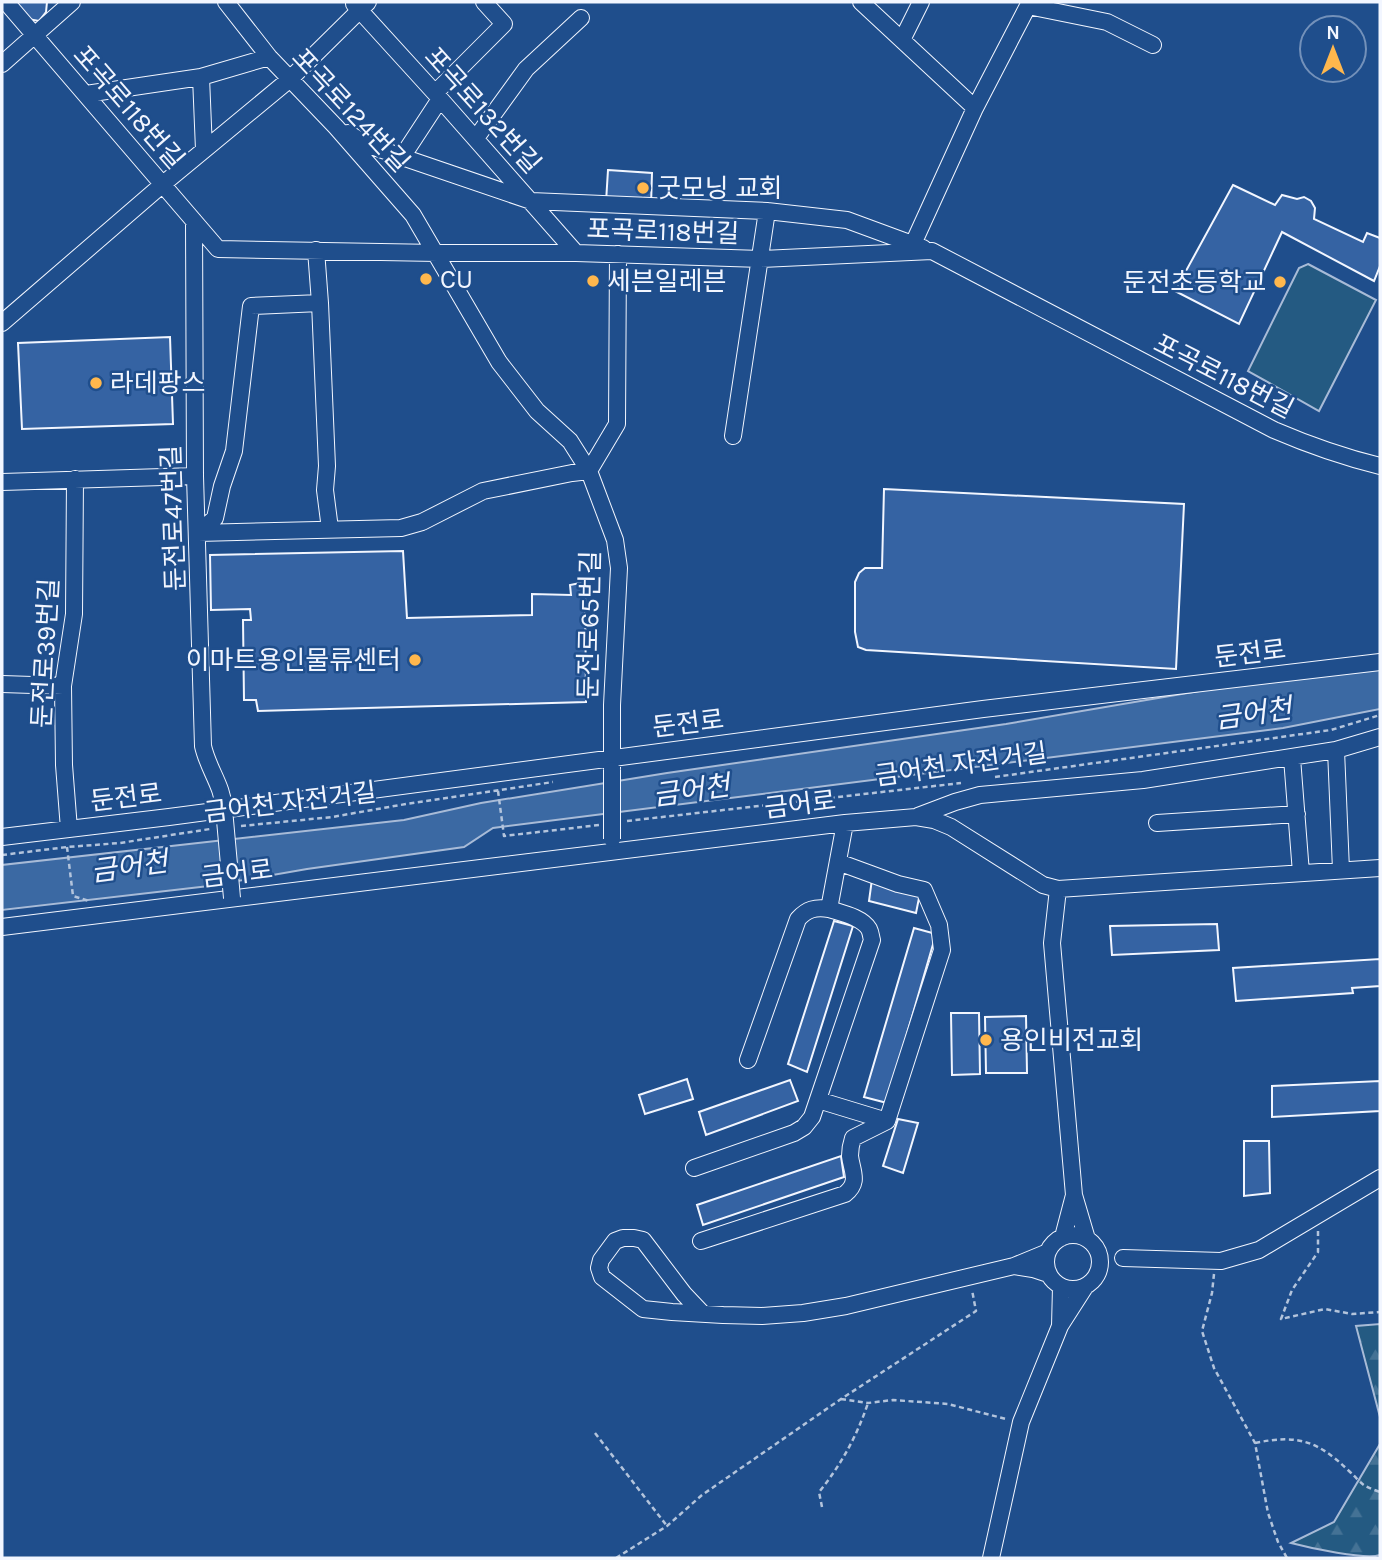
<svg xmlns="http://www.w3.org/2000/svg" width="1382" height="1560" font-family="Karla,'Noto Sans KR',sans-serif">
  <style>
    .green { fill: #245a82; stroke: #a8bbd7; stroke-width: 2 }
    .forest { fill: url(#forest-firs); stroke: #a8bbd7; stroke-width: 2 }
    .water { fill: #3b69a3; stroke: #a8bbd7; stroke-width: 2 }
    .building { fill: #3563a3; stroke: #f2f6ff; stroke-width: 2 }
    .lines { fill: none; stroke-linecap: round; stroke-linejoin: round }
    .minor-casing { stroke: #f2f6ff; stroke-width: 18 }
    .path { stroke: #b3c4dc; stroke-width: 2.5; stroke-dasharray: 5 3.5; stroke-linecap: butt }
    .minor { stroke: #1f4e8c; stroke-width: 16 }
    .minor-bridge-casing { stroke: #f2f6ff; stroke-width: 18; stroke-linecap: butt }
    .minor-bridge { stroke: #1f4e8c; stroke-width: 16 }
    .poi-dot { fill: #ffb74d; stroke: #1f4e8c; stroke-width: 2.5 }
    .labels { text-anchor: middle; stroke-width: 5; stroke-linejoin: round; paint-order: stroke }
    .street-label { font-size: 26px; fill: #f2f6ff; stroke: #1f4e8c }
    .poi-label { font-size: 26px; fill: #f2f6ff; stroke: #1f4e8c; text-anchor: start }
    .water-label { font-size: 28px; font-style: italic; fill: #f2f6ff; stroke: #1f4e8c }
  </style>
  <defs>
    <pattern id="forest-firs" width="22" height="20" patternUnits="userSpaceOnUse" patternTransform="scale(1.75)"><rect width="22" height="20" fill="#245a82"/><path d="M5 1l3.5 6h-7zM16 11l3.5 6h-7z" fill="#447295"/></pattern>
  </defs>
  <rect width="100%" height="100%" fill="#1f4e8c"/>
  <path class="green" d="M1308,264L1376,300L1319,411L1248,371L1299,268Z"/>
  <path class="forest" d="M1380,1324V1417L1356,1326Z
    M1380,1444V1555C1365,1560 1310,1548 1291,1543L1334,1522Z"/>
  <path class="water" d="M1380,668V709L1283,728L493,828L464,847L307,869L209,886L2,910V865L404,820L481,803L667,773L1006,724L1205,690Z"/>
  <path class="building" d="M14,2H47L46,12L39,21L28,19Z
    M608,170L652,173L651,205L606,202Z
    M1233,185L1275,205L1282,195L1297,199L1304,197L1311,201L1315,208L1314,219L1363,242L1367,233L1380,238V266L1374,281L1282,232L1239,324L1175,291Z
    M170,337L173,424L22,429L18,343Z
    M884,489L1184,504L1176,669L866,650L858,647L855,632V582L859,573L865,568H882Z
    M403,551L407,618L532,615V594L571,595L570,585L585,582L586,702L258,711L256,700H244L243,620H251L250,609L211,610L210,555Z
    M872,879L920,893L916,913L869,901Z
    M834,921L853,926L807,1072L788,1064Z
    M1217,924L1219,950L1112,955L1110,926Z
    M914,928L936,934L887,1103L864,1097Z
    M1380,959V986L1352,988L1353,993L1236,1001L1233,968Z
    M951,1013H979L980,1074L952,1075Z
    M1026,1016L1027,1073H986L985,1017Z
    M687,1079L693,1099L645,1114L639,1095Z
    M790,1080L798,1101L706,1135L699,1112Z
    M1380,1081V1111L1272,1117V1086Z
    M898,1119L918,1123L903,1173L883,1166Z
    M1244,1141H1269L1270,1193L1244,1196Z
    M841,1156L844,1177L703,1225L697,1205Z"/>
  <g class="lines">
    <g class="minor-casing">
      <path id="minor" d="M6,2L218,249L437,253H576L761,259L932,251L1274,430C1309,445 1343,457 1380,466
        M861,2L975,108
        M354,4L435,93L576,253
        M1028,6L1107,22L1153,45
        M902,40L921,2
        M2,64L72,2
        M201,77L204,150
        M435,93L504,24L484,2
        M86,94L201,77L269,57
        M348,133L366,144L402,157L531,201L767,211L847,220L923,248
        M476,138L526,69L581,18
        M402,157L440,99
        M194,221L195,476L203,746C208,769 223,786 224,809
        M913,244L975,108L1030,2
        M316,250L320,303L327,466L325,490L330,529
        M2,323L163,184L290,79L368,2
        M733,436L767,211
        M2,482L195,476
        M198,533L401,528L422,522L483,491L572,473L589,471L570,441L537,411L499,362L413,215L336,127L269,57L226,2
        M198,533L215,518L222,486L234,451L251,306L320,303
        M2,684L63,686
        M1336,750L1341,870
        M1292,758L1301,873
        M612,768V705L619,568L615,540L589,471L617,424L618,254
        M918,816L955,802L980,795L1143,780L1336,750L1380,737
        M1157,823L1297,814
        M69,829L64,765L63,686L74,614L75,479
        M2,837L169,817L983,709L1380,662
        M1058,889L1052,943L1074,1195
        M2,927L845,823L916,817L934,820L951,827L1043,885L1058,889L1380,868
        M748,1060L798,919C807,909 815,907 829,909L845,823
        M818,1100L887,1121
        M694,1168L794,1133L804,1127L812,1117L872,940C871,937 871,933 869,929C862,917 841,913 829,909
        M1046 1262a27 27 0 1 1 54 0a27 27 0 1 1-54 0Z
        M1063,1237L1074,1195L1087,1239
        M701,1241L845,1194C860,1182 852,1172 850,1156C850,1149 851,1144 853,1138L887,1121L942,950L939,925L924,890L898,884L838,862
        M1048,1252L1014,1266L1033,1269L1048,1274
        M1123,1258L1221,1261L1259,1250L1380,1178
        M1061,1287L1060,1326L1085,1287
        M702,1313L684,1294L643,1240L634,1238H623L615,1241L601,1260L599,1268L602,1277L643,1309L672,1312L723,1315L762,1316L803,1313L846,1306L1014,1266
        M991,1558L1021,1422L1060,1326"/>
    </g>
    <path class="path" d="M995,777L1331,730L1380,715
      M498,791L504,836L599,825
      M627,821L961,783
      M241,826L332,817L406,804L553,782
      M67,847L73,896L89,901
      M2,855L67,847L120,843L210,829
      M1318,1231V1252L1292,1290L1281,1319L1325,1309L1352,1314L1380,1312
      M1214,1274L1212,1293L1202,1331L1214,1368L1255,1443L1268,1513L1278,1542L1287,1558
      M841,1399L868,1403L893,1400L948,1404L1006,1419
      M595,1433L667,1526
      M1255,1443C1298,1434 1318,1441 1349,1471C1364,1485 1360,1485 1380,1492
      M822,1507L819,1492C841,1465 857,1436 868,1403
      M616,1558L667,1526L702,1495L841,1399L976,1311L972,1290"/>
    <use href="#minor" class="minor"/>
    <g class="minor-bridge-casing">
      <path id="minor-bridge" d="M224,809L232,898
        M612,839V770"/>
    </g>
    <use href="#minor-bridge" class="minor-bridge"/>
  </g>
  <g class="poi-dot">
    <circle cx="643" cy="188" r="7"/>
    <circle cx="426" cy="279" r="7"/>
    <circle cx="593" cy="281" r="7"/>
    <circle cx="1280" cy="282" r="7"/>
    <circle cx="96" cy="383" r="7"/>
    <circle cx="415" cy="660" r="7"/>
    <circle cx="986" cy="1040" r="7"/>
  </g>
  <g class="labels">
    <g class="street-label">
      <text transform="translate(129 107) rotate(49)" y="9">포곡로118번길</text>
      <text transform="translate(351 110) rotate(47)" y="9">포곡로124번길</text>
      <text transform="translate(483 110) rotate(48)" y="9">포곡로132번길</text>
      <text transform="translate(663 231) rotate(2)" y="9">포곡로118번길</text>
      <text transform="translate(1224 376) rotate(27)" y="9">포곡로118번길</text>
      <text transform="translate(173 518) rotate(-92)" y="9">둔전로47번길</text>
      <text transform="translate(589 625) rotate(-89)" y="9">둔전로65번길</text>
      <text transform="translate(45 653) rotate(-87)" y="9">둔전로39번길</text>
      <text transform="translate(1250 653) rotate(-7)" y="9">둔전로</text>
      <text transform="translate(688 723) rotate(-7)" y="9">둔전로</text>
      <text transform="translate(961 764) rotate(-8)" y="9">금어천 자전거길</text>
      <text transform="translate(126 797) rotate(-7)" y="9">둔전로</text>
      <text transform="translate(290 802) rotate(-7)" y="9">금어천 자전거길</text>
      <text transform="translate(800 804) rotate(-7)" y="9">금어로</text>
      <text transform="translate(237 873) rotate(-7)" y="9">금어로</text>
    </g>
    <g class="poi-label">
      <text x="657" y="197">굿모닝 교회</text>
      <text x="440" y="288">CU</text>
      <text x="607" y="290">세븐일레븐</text>
      <text x="1266" y="291" text-anchor="end">둔전초등학교</text>
      <text x="110" y="392">라데팡스</text>
      <text x="401" y="669" text-anchor="end">이마트용인물류센터</text>
      <text x="1000" y="1049">용인비전교회</text>
    </g>
    <g class="water-label">
      <text transform="translate(1253 713) rotate(-8)" y="10">금어천</text>
      <text transform="translate(691 790) rotate(-8)" y="10">금어천</text>
      <text transform="translate(129 866) rotate(-8)" y="10">금어천</text>
    </g>
  </g>
  <rect width="1382" height="1560" fill="none" stroke="#f2f6ff" stroke-width="7"/>
  <g transform="translate(1333 49)"><circle r="33" fill="#1f4e8c" stroke="#7391ba" stroke-width="2"/>
  <path d="M0-5L12 26L0 18L-12 26Z" fill="#ffb74d"/>
  <text y="-10" font-size="19" font-weight="bold" text-anchor="middle" fill="#f2f6ff">N</text>
  </g>
</svg>
